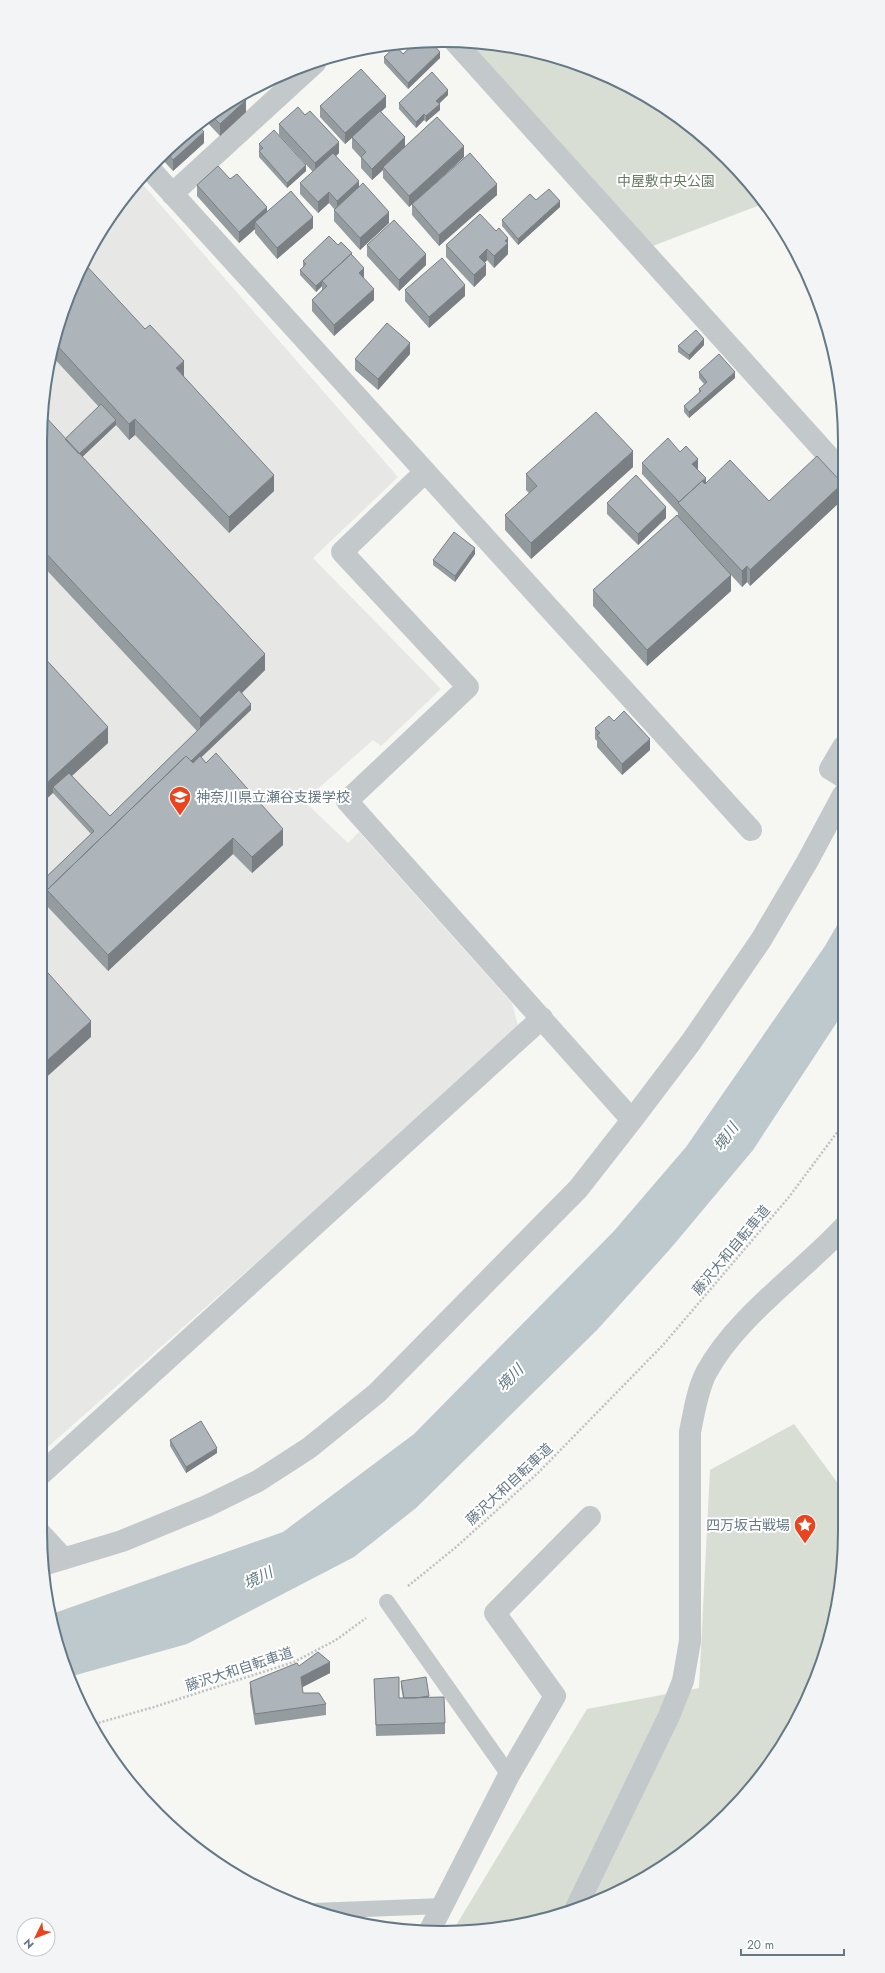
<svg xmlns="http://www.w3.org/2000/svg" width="885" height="1973" font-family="Jost,'Noto Sans JP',sans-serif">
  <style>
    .built { fill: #e7e8e6 }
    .green { fill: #d8ded3 }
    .water { fill: #bdc9cd }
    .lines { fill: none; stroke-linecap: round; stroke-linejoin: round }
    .path { stroke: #bfc1c3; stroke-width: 2.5; stroke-dasharray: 2 2; stroke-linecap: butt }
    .service { stroke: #c3c8ca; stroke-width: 16 }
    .minor { stroke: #c3c8ca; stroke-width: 22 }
    .wall { fill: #959ca0 }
    .shaded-wall { fill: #797f82 }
    .building { fill: #adb5ba; stroke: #797f82 }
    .labels { text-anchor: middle; stroke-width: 4; stroke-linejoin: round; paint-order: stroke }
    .park-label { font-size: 14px; fill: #697c63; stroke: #fff }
    .poi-label { font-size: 14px; fill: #647885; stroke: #fff; text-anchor: start }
    .street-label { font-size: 14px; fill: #647885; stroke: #fff }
    .water-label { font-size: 15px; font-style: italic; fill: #5f7a82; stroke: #fff }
    .rim { fill: none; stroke: #647885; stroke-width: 2 }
  </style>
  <rect width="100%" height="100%" fill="#f6f6f2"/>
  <path class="built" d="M138,179L398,477L313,558L441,689L381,746L373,740L304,801L348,843L359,832L512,1003L519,1030L40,1454V442L48,364L61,313L94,241Z"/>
  <path class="green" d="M468,43H495L572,61L666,108L745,177L765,203L650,247Z
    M794,1424L845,1493V1530L837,1609L824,1660L791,1732L745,1796L708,1833L644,1879L572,1912L495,1930L452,1932L587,1709L699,1688L710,1470Z"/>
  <path class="water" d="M843,915V1013L753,1150L671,1248L597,1330L416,1508L354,1557L187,1644L69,1677L61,1660L49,1615L283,1532L414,1434L614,1231L686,1147L825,946Z"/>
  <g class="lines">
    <path class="path" d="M408,1586L455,1548L538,1473L663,1345L789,1197L844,1123
      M91,1725L154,1707L294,1662L336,1640L366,1618"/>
    <path class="service" d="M387,1602L509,1775
      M313,1911L443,1906"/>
    <path class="minor" d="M455,42L842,471
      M149,168L751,830
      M172,194L315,63
      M425,472L342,552L468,687L347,801L632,1120
      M843,747L830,769L843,777
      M40,1475L542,1018
      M40,1533L64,1559
      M43,1565L122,1541L207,1506L258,1481L309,1448L377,1393L578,1189L632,1120L691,1042L761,940L807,862L843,795
      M575,1910L669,1716L683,1681L690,1641V1432C694,1413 697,1391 706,1373C736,1317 800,1274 844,1227
      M429,1932L509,1775L555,1696L495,1613L590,1517"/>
  </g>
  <path class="wall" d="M384,57L440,58L408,89L384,63Z
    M448,95L439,104L440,110L426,122L424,120L416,128L399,109V103Z
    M241,96L246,112L220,136L204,119Z
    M320,106L386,107L381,112L405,146L464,157L424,194L497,195L439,246L412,215V204L409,207L383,178V170L372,180L361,168V158L352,148V138L345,144L320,117Z
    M197,124L204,143L173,171L161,158Z
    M279,124L339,153L336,156L359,187L389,223L360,250L334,221V210H335L329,203L318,213L300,194V183L313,172L279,135Z
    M259,144L306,171L287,188L259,157V151L260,150H259Z
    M230,179L267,211L313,228L277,259L255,233V229L239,243L197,196V185Z
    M536,200L560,207L518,245L502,226V220Z
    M496,231L508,238V254L494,268L487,260L485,263L486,275L474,287L446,257V245Z
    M338,245L352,255L364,278L374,300L334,336L312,311V300L322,290V286L316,292L300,275V270L303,267V261Z
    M367,245L426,265L399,291L367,256Z
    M405,290L465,296L429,328L405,301Z
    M61,313L184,377L274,491L229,533L135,435L129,440L116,425L82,457L265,670L242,693L251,710L201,757L283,845L252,873L233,854L108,971L47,906L40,912V883L91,834L53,793L40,653L108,743L72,776L110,816L197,731L40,563V442L65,439L99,407L50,354Z
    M704,345L689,360L678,352V346Z
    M410,354L378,390L355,370V359Z
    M699,372L735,378L689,418L684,412V406L699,393V389L704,384L699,378Z
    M680,452L698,470L706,483L769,501L842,483V500L750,586L747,582L742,587L731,575V591L647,666L593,606V590L678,516V513L642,474V463Z
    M633,467L531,559L505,530V515L529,493L526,490V474Z
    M607,503L666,518L638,545L607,514Z
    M475,554L455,582L433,565V560Z
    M614,721L650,750L622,775L597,747V741L595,739V728Z
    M170,1440L217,1453L186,1473L170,1446Z
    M299,1666L330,1673L302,1687L303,1693L326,1704V1715L255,1725L250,1693V1682Z
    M374,1679L399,1698H403L401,1687V1681L429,1696V1697L445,1723V1734L376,1736Z"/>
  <path class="shaded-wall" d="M440,52V58L408,89V83Z
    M278,76L272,82V79Z
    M448,90V95L436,106V101Z
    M386,96V107L345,144V133Z
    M246,100V112L220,136V124Z
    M440,104V110L426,122V116Z
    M424,114V120L416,128V122Z
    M204,132V143L173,171V160Z
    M405,137V148L383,167V170L372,180V169Z
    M339,142V153L315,175V163Z
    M464,146V157L409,207V196Z
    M306,165V171L287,188V183Z
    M359,181V193L337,212V201Z
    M497,184V195L439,246V235Z
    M329,192V203L318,213V202Z
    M560,201V207L518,245V239Z
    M267,207V218L255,222V229L239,243V232Z
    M389,212V223L360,250V238Z
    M313,217V228L277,259V248Z
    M508,238V254L494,268V256L505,241Z
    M487,249V260L479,268V257Z
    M352,253V259L322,281V286L316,292V286Z
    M426,254V265L399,291V280Z
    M486,264V275L474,287V275Z
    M364,268V280L359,273Z
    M465,285V296L429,328V317Z
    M374,289V300L334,336V325Z
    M704,339V345L689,360V355Z
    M410,343V354L378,390V379Z
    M184,361V377L176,368Z
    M735,372V378L689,418V412Z
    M135,419V435L129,440V424Z
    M116,420V425L75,464V458Z
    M633,451V467L531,559V543Z
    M698,459V470L692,475V464Z
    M274,475V491L229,533V517Z
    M706,478V490L679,503Z
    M842,484V500L750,586V570Z
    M666,507V518L638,545V534Z
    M475,548V554L455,582V576Z
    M747,566V582L742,587V571Z
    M731,575V591L647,666V650Z
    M265,654V670L200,734V718Z
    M251,704V710L54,898L51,895Z
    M108,727V743L56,790L53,787V793L40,805V789Z
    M650,739V750L622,775V764Z
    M283,829V845L252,873V857Z
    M233,838V854L108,971V955Z
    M47,900V906L40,912V906Z
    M91,1021V1037L40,1083V1067Z
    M217,1448V1453L186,1473V1467Z
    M330,1662V1673L301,1688V1677Z"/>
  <path class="building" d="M417,41H430L440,52L408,83L384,57L396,46L403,54Z
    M361,69L386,96L345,133L320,106Z
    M432,72L448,90L436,101L440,104L426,116L424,114L416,122L399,103Z
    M241,96L246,100L220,124L211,115Z
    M298,107L305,115L310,111L339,142L315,163L279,124Z
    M380,111L405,137L372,169L361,157L366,152L352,137Z
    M437,117L464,146L409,196L383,167Z
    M197,124L204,132L173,160L166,152Z
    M274,130L306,165L287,183L259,151L263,148L259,144Z
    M333,153L359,181L337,201L329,192L318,202L300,183Z
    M470,153L497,184L439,235L412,204Z
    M218,166L230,179L237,174L267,207L239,232L197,185Z
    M363,183L389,212L360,238L334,210Z
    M549,189L560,201L518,239L502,220L530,194L536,200Z
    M291,191L313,217L277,248L255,222Z
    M480,214L496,231L499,228L508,238L505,241L508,243L494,256L487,249L479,257L486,264L474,275L446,245Z
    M394,220L426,254L399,280L367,245Z
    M329,236L338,245L341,242L352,253L316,286L300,270L306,264L303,261Z
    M351,254L364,268L359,273L374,289L334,325L312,300L327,286L322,281Z
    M442,258L465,285L429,317L405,290Z
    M84,263L145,329L150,325L184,361L176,368L274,475L229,517L135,419L129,424L54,342L61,313Z
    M387,323L410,343L378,379L355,359Z
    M696,330L704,339L689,355L678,346Z
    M719,354L735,372L689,412L684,406L701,391L699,389L707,382L699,372Z
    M101,404L116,420L79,454L65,439Z
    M596,412L633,451L531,543L505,515L537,486L526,474Z
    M43,414L265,654L200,718L40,547V442Z
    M668,438L680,452L686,446L698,459L692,464L706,478L702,481L679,502L642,463Z
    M817,456L842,483V484L750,570L747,566L742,571L678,503L702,481L705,484L730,460L769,501Z
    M636,475L666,507L638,534L607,503Z
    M677,515L731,575L647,650L593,590Z
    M454,532L475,548L455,576L433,560Z
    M40,653L108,727L40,789Z
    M239,690L251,704L191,761L186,756L47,890V900L40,906V883L94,831L53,787L69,773L110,816Z
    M624,711L650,739L622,764L597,735L600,733L595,728L609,716L614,721Z
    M216,753L283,829L252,857L233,838L108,955L47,890L186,756L193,763L200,756L206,763Z
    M40,964L91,1021L40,1067Z
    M201,1421L217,1448L186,1467L170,1440Z
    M318,1652L330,1662L301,1677L303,1693H319L326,1704L255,1714L250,1682L297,1663L299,1666Z
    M399,1677V1698L444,1697L445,1723L376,1725L374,1679Z
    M426,1677L429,1696L416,1698H404L401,1681Z"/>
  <defs>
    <g id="school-pin" transform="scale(1.15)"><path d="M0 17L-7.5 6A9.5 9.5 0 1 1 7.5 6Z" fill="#ea441f" stroke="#fff"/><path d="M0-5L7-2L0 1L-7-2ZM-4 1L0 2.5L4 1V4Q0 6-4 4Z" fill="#fff"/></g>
    <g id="sight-pin" transform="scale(1.15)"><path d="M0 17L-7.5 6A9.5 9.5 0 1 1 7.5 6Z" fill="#ea441f" stroke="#fff"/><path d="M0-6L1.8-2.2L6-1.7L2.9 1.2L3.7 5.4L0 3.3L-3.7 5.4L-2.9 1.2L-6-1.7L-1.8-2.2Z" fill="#fff"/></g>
  </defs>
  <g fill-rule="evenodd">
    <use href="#school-pin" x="180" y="797"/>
    <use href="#sight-pin" x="805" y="1525"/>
  </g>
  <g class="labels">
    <g class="park-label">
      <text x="666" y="186">中屋敷中央公園</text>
    </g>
    <g class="poi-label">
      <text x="196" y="802">神奈川県立瀬谷支援学校</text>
      <text x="790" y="1530" text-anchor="end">四万坂古戦場</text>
    </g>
    <g class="street-label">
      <text transform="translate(731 1250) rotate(-50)" y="5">藤沢大和自転車道</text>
      <text transform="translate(509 1484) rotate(-43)" y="5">藤沢大和自転車道</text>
      <text transform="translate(239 1669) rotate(-18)" y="5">藤沢大和自転車道</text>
    </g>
    <g class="water-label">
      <text transform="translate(726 1137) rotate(-54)" y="5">境川</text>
      <text transform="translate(510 1378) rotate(-45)" y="5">境川</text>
      <text transform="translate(258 1578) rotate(-26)" y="5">境川</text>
    </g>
  </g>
  <path d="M0 0H885V1973H0ZM442 47H443A395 395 0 0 1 838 442V1531A395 395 0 0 1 443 1926H442A395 395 0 0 1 47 1531V442A395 395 0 0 1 442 47Z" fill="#f3f4f5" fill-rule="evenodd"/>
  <path class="rim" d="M442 47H443A395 395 0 0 1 838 442V1531A395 395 0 0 1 443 1926H442A395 395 0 0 1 47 1531V442A395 395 0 0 1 442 47Z"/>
  <g transform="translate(36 1937) rotate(227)"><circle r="19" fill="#ffffff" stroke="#c1c9ce"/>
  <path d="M0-3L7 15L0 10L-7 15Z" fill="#ea441f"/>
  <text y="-6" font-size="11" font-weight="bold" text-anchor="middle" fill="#647885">N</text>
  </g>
  <path d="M741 1949v6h103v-6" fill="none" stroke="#647885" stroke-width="2"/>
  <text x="747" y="1949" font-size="12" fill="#647885" stroke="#ffffff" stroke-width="3" paint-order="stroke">20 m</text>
</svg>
